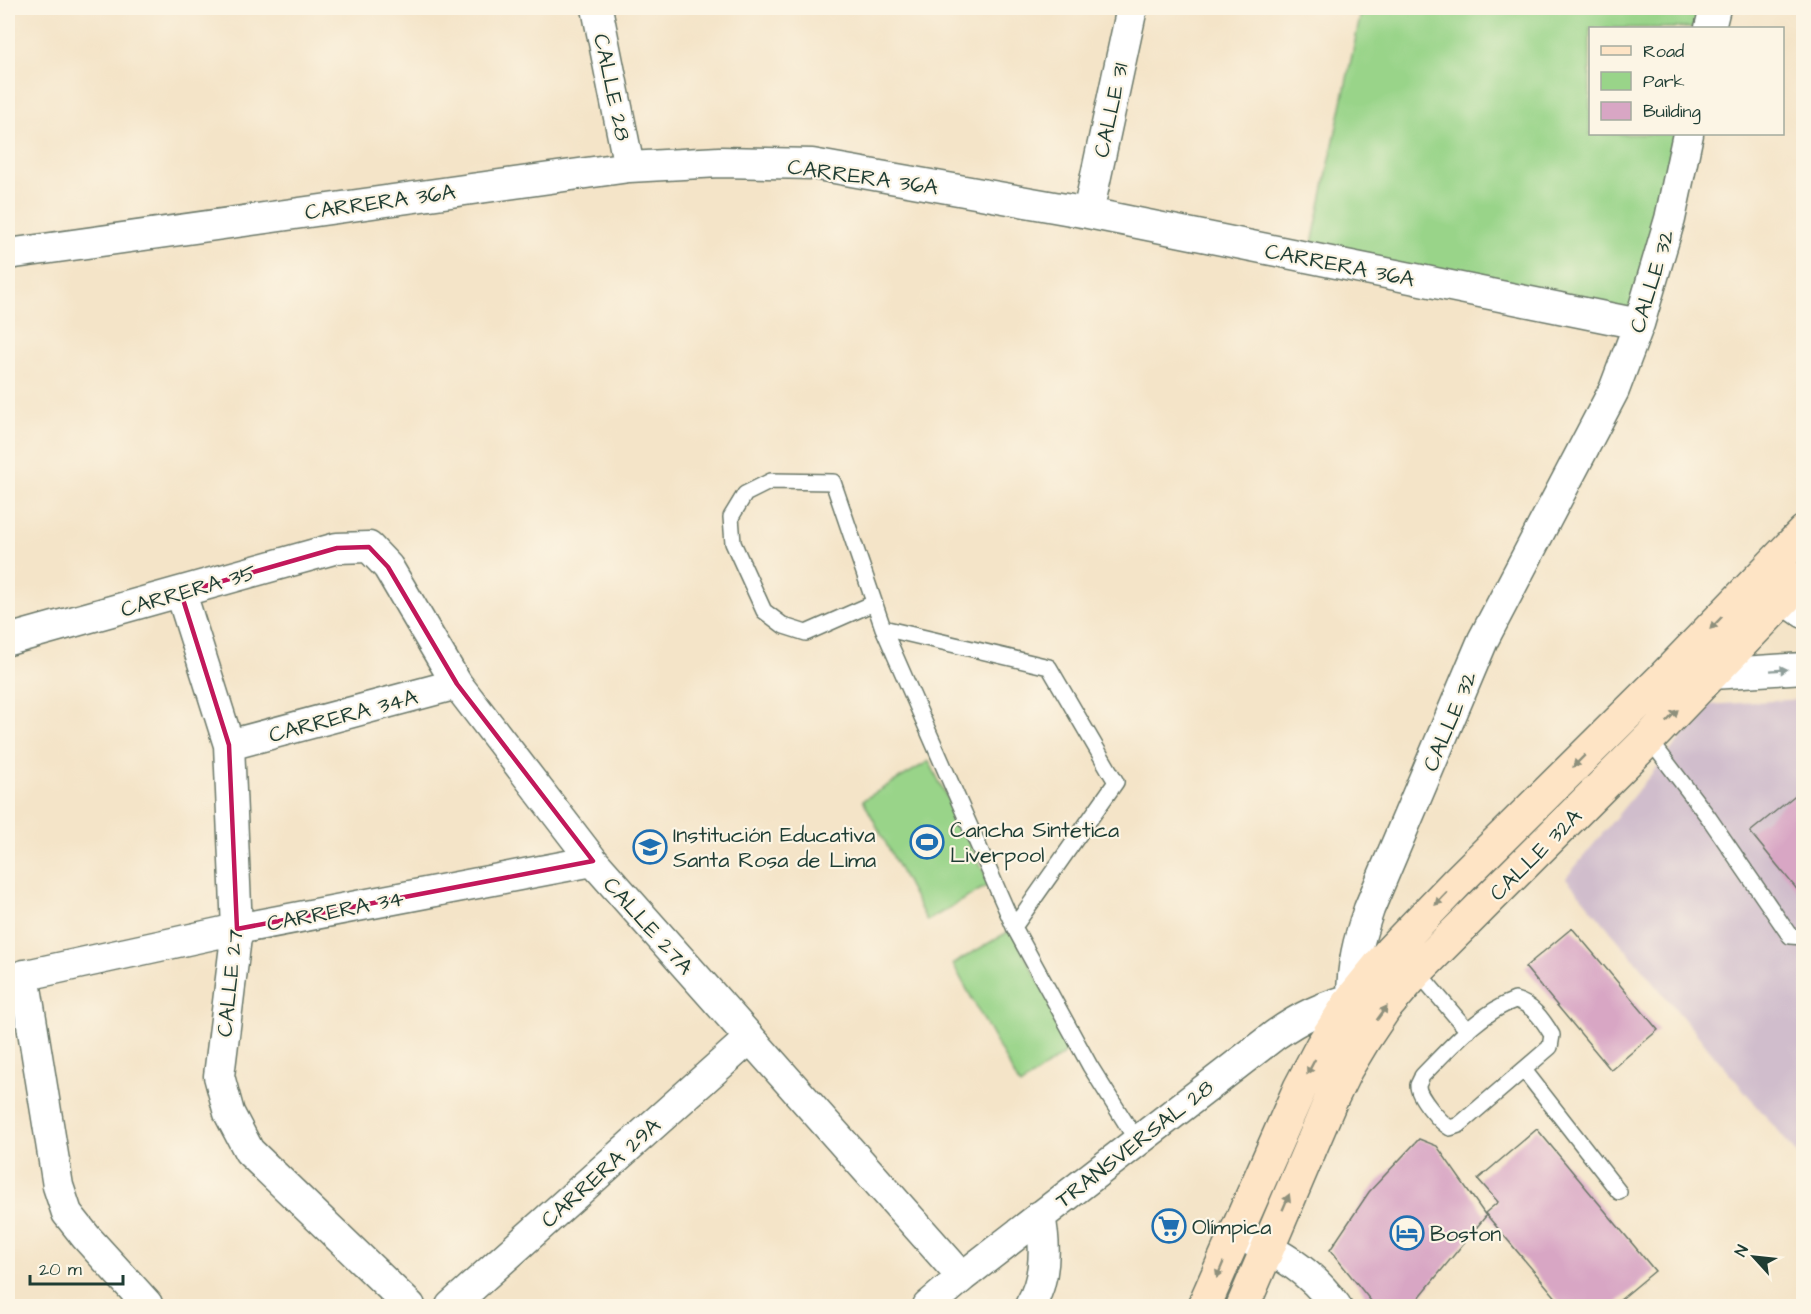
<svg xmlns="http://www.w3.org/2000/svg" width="1811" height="1314" font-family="'Architects Daughter',sans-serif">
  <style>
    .industrial { fill: #d0bdcc }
    .green { fill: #99d489; stroke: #5c885e; stroke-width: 1.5 }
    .building { fill: #d8a6c4 }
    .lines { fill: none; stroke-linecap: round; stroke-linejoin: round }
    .service-casing { stroke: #6a7768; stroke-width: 18 }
    .minor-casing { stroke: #6a7768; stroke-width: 33 }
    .secondary-casing { stroke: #6a7768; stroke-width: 36 }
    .service { stroke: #fff; stroke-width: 15 }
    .minor { stroke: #fff; stroke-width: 30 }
    .secondary { stroke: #fee4c5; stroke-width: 33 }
    .oneway { fill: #8e907c }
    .oneway2 { fill: #8f9e9a }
    .marked { fill: none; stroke: #c2185b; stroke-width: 4.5; stroke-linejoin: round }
    .labels { text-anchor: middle; stroke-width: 4.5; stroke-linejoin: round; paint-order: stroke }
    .street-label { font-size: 22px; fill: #1f3d34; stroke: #fcf5e5 }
    .poi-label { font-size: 22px; fill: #1f3d34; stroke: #fcf5e5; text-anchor: start }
  </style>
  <rect width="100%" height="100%" fill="#fcf5e5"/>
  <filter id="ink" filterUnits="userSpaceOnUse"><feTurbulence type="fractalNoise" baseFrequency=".0167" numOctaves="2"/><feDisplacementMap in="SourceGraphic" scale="12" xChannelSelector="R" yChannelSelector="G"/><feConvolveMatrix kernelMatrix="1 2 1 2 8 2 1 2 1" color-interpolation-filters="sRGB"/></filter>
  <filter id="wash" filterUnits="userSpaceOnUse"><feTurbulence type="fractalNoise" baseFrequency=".008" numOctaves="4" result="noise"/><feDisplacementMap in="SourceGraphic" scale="24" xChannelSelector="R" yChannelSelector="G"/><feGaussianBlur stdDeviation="1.35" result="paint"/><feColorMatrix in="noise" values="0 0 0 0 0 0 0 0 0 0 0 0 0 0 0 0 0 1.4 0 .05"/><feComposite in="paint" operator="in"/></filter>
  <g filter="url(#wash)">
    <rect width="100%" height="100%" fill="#f4e4c8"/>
    <path class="industrial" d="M1803,699V1161L1566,878L1708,705Z"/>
    <path class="green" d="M1362,8H1713L1708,28H1590V134H1683L1639,324L1309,258Z
      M929,761L990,884L927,921L863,800Z
      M1011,930L1074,1046L1020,1086L953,964Z"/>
    <g id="blocks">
      <path class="building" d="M1804,788V898L1750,832Z
        M1572,928L1658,1030L1611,1070L1525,967Z
        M1537,1129L1655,1271L1613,1306H1563L1485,1213L1498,1202L1478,1179Z
        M1419,1139L1437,1146L1486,1216L1413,1305L1375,1306L1330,1250L1369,1192Z"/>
    </g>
  </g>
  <g filter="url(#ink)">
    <use href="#blocks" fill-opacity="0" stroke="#6a7768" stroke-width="1.5"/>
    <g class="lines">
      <g class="service-casing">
        <path id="service" d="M874,603L806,633L784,626L764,611L733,543L731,517L745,494L771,481L833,482L883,628L1014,927L1090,1066L1137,1141
          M883,628L1049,667L1116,782L1014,927
          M1649,739L1709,818L1790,936L1804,937
          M1417,971L1468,1031
          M1515,1000C1532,1004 1543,1020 1552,1035L1550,1047L1459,1125L1450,1128C1441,1123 1417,1096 1418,1085C1418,1085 1422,1077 1422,1076C1448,1050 1479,1013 1515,1000Z
          M1524,1070L1619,1192"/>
      </g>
      <g class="minor-casing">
        <path id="minor" d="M597,8L629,167
          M1710,28L1715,8
          M1088,213L1132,8
          M8,254L629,167L719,162L812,164L1088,213L1639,324
          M1764,585L1804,613
          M181,593L229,745L237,929L219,1076L229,1113L249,1151L410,1306
          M8,640L337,548L369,547L388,567L457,684L593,861L962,1277
          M1712,674L1804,668
          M229,745L457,684
          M24,975L58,1186L67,1213L86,1237L147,1304
          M8,979L237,929L593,861
          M1235,1233C1278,1252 1308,1268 1336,1306
          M451,1306L750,1038
          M928,1306L962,1277L1275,1035C1301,1017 1321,1007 1352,999C1352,965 1358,941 1369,909L1483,640L1614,390L1639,324L1670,219L1688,134
          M1030,1306C1046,1279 1046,1246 1040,1216"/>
      </g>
      <g class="secondary-casing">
        <path id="secondary" d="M1204,1306L1300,1088L1322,1046L1352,999L1391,951L1458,881L1662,679L1804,532
          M1243,1306L1330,1102L1346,1069L1364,1039L1384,1009L1417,971L1649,739L1804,578"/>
      </g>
      <use href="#service" class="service"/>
      <use href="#minor" class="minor"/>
      <use href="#secondary" class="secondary"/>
    </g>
    <defs><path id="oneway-solid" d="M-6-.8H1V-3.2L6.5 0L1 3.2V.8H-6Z" transform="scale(1.5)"/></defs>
    <g class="oneway">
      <use href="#oneway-solid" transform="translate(1716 623) rotate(134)"/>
      <use href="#oneway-solid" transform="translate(1672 716) rotate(-46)"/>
      <use href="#oneway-solid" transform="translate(1579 761) rotate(135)"/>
      <use href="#oneway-solid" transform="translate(1441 899) rotate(134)"/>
      <use href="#oneway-solid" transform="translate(1382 1013) rotate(-54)"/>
      <use href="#oneway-solid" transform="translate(1311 1067) rotate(118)"/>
      <use href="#oneway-solid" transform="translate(1286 1202) rotate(-67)"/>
      <use href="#oneway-solid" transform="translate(1220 1270) rotate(113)"/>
    </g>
    <use class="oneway2" href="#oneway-solid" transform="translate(1779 670) rotate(-4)"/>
  </g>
  <path class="marked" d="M369,547L388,567L457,684L593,861L237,929L229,745L181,593L337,548Z"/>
  <defs>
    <g id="stadium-ring" transform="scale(1.725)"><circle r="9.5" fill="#fcf5e5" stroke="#1f6fb2" stroke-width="1.5"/><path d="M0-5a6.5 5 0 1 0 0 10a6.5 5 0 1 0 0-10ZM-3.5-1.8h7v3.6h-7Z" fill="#1f6fb2"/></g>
    <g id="school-ring" transform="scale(1.725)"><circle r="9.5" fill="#fcf5e5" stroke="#1f6fb2" stroke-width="1.5"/><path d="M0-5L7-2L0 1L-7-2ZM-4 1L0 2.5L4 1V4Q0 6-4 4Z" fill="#1f6fb2"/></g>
    <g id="supermarket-ring" transform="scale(1.725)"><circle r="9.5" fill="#fcf5e5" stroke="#1f6fb2" stroke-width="1.5"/><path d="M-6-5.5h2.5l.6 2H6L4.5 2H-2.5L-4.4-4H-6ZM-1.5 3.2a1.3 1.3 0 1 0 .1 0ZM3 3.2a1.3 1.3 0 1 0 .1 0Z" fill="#1f6fb2"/></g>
    <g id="hotel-ring" transform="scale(1.725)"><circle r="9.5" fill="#fcf5e5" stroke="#1f6fb2" stroke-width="1.5"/><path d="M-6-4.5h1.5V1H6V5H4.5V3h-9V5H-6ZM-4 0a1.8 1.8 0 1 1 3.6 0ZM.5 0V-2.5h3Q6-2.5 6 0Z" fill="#1f6fb2"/></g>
  </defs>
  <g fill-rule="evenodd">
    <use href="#stadium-ring" x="927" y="842"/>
    <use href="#school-ring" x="650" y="847"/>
    <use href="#supermarket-ring" x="1169" y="1226"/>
    <use href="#hotel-ring" x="1407" y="1233"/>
  </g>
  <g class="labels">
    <g class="street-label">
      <text transform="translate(613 87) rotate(78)" y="8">CALLE 28</text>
      <text transform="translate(1110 110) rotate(-78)" y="8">CALLE 31</text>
      <text transform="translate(863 176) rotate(8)" y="8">CARRERA 36A</text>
      <text transform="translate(380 201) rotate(-8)" y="8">CARRERA 36A</text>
      <text transform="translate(1340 264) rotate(11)" y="8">CARRERA 36A</text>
      <text transform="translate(1651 281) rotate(-73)" y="8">CALLE 32</text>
      <text transform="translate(188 590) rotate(-16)" y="8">CARRERA 35</text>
      <text transform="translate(343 715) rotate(-15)" y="8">CARRERA 34A</text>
      <text transform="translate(1449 721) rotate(-67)" y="8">CALLE 32</text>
      <text transform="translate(1535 854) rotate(-45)" y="8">CALLE 32A</text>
      <text transform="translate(335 910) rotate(-11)" y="8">CARRERA 34</text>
      <text transform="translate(649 925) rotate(48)" y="8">CALLE 27A</text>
      <text transform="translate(229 983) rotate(-84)" y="8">CALLE 27</text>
      <text transform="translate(1134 1143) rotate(-38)" y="8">TRANSVERSAL 28</text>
      <text transform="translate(600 1172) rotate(-42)" y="8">CARRERA 29A</text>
    </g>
    <g class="poi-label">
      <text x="950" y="837">Cancha Sintetica<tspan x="950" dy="25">Liverpool</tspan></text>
      <text x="673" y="842">Institución Educativa<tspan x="673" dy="25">Santa Rosa de Lima</tspan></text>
      <text x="1192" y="1234">Olímpica</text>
      <text x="1430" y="1241">Boston</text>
    </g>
  </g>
  <rect width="1811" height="1314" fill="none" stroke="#fcf5e5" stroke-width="30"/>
  <rect x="1589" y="27" width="195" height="108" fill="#fcf5e5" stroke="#a4ab9e" stroke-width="1.5"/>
  <rect x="1601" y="46" width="30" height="9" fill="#fee4c5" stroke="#a4ab9e" stroke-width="1.5"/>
  <text x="1643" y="57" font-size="18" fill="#1f3d34">Road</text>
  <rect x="1601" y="72" width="30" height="18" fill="#99d489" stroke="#a4ab9e" stroke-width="1.5"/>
  <text x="1643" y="87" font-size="18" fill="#1f3d34">Park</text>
  <rect x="1601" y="102" width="30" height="18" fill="#d8a6c4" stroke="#a4ab9e" stroke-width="1.5"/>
  <text x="1643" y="117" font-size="18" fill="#1f3d34">Building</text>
  <g transform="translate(1754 1257) rotate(297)" stroke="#fcf5e5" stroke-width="4.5" paint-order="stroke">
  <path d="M0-4.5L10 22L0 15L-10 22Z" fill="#1f3d34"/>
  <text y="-9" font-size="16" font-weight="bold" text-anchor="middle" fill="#1f3d34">N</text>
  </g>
  <path d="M30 1275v9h93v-9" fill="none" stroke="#1f3d34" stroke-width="3"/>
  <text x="39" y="1275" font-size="18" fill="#1f3d34" stroke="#fcf5e5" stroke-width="4.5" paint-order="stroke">20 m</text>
</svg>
